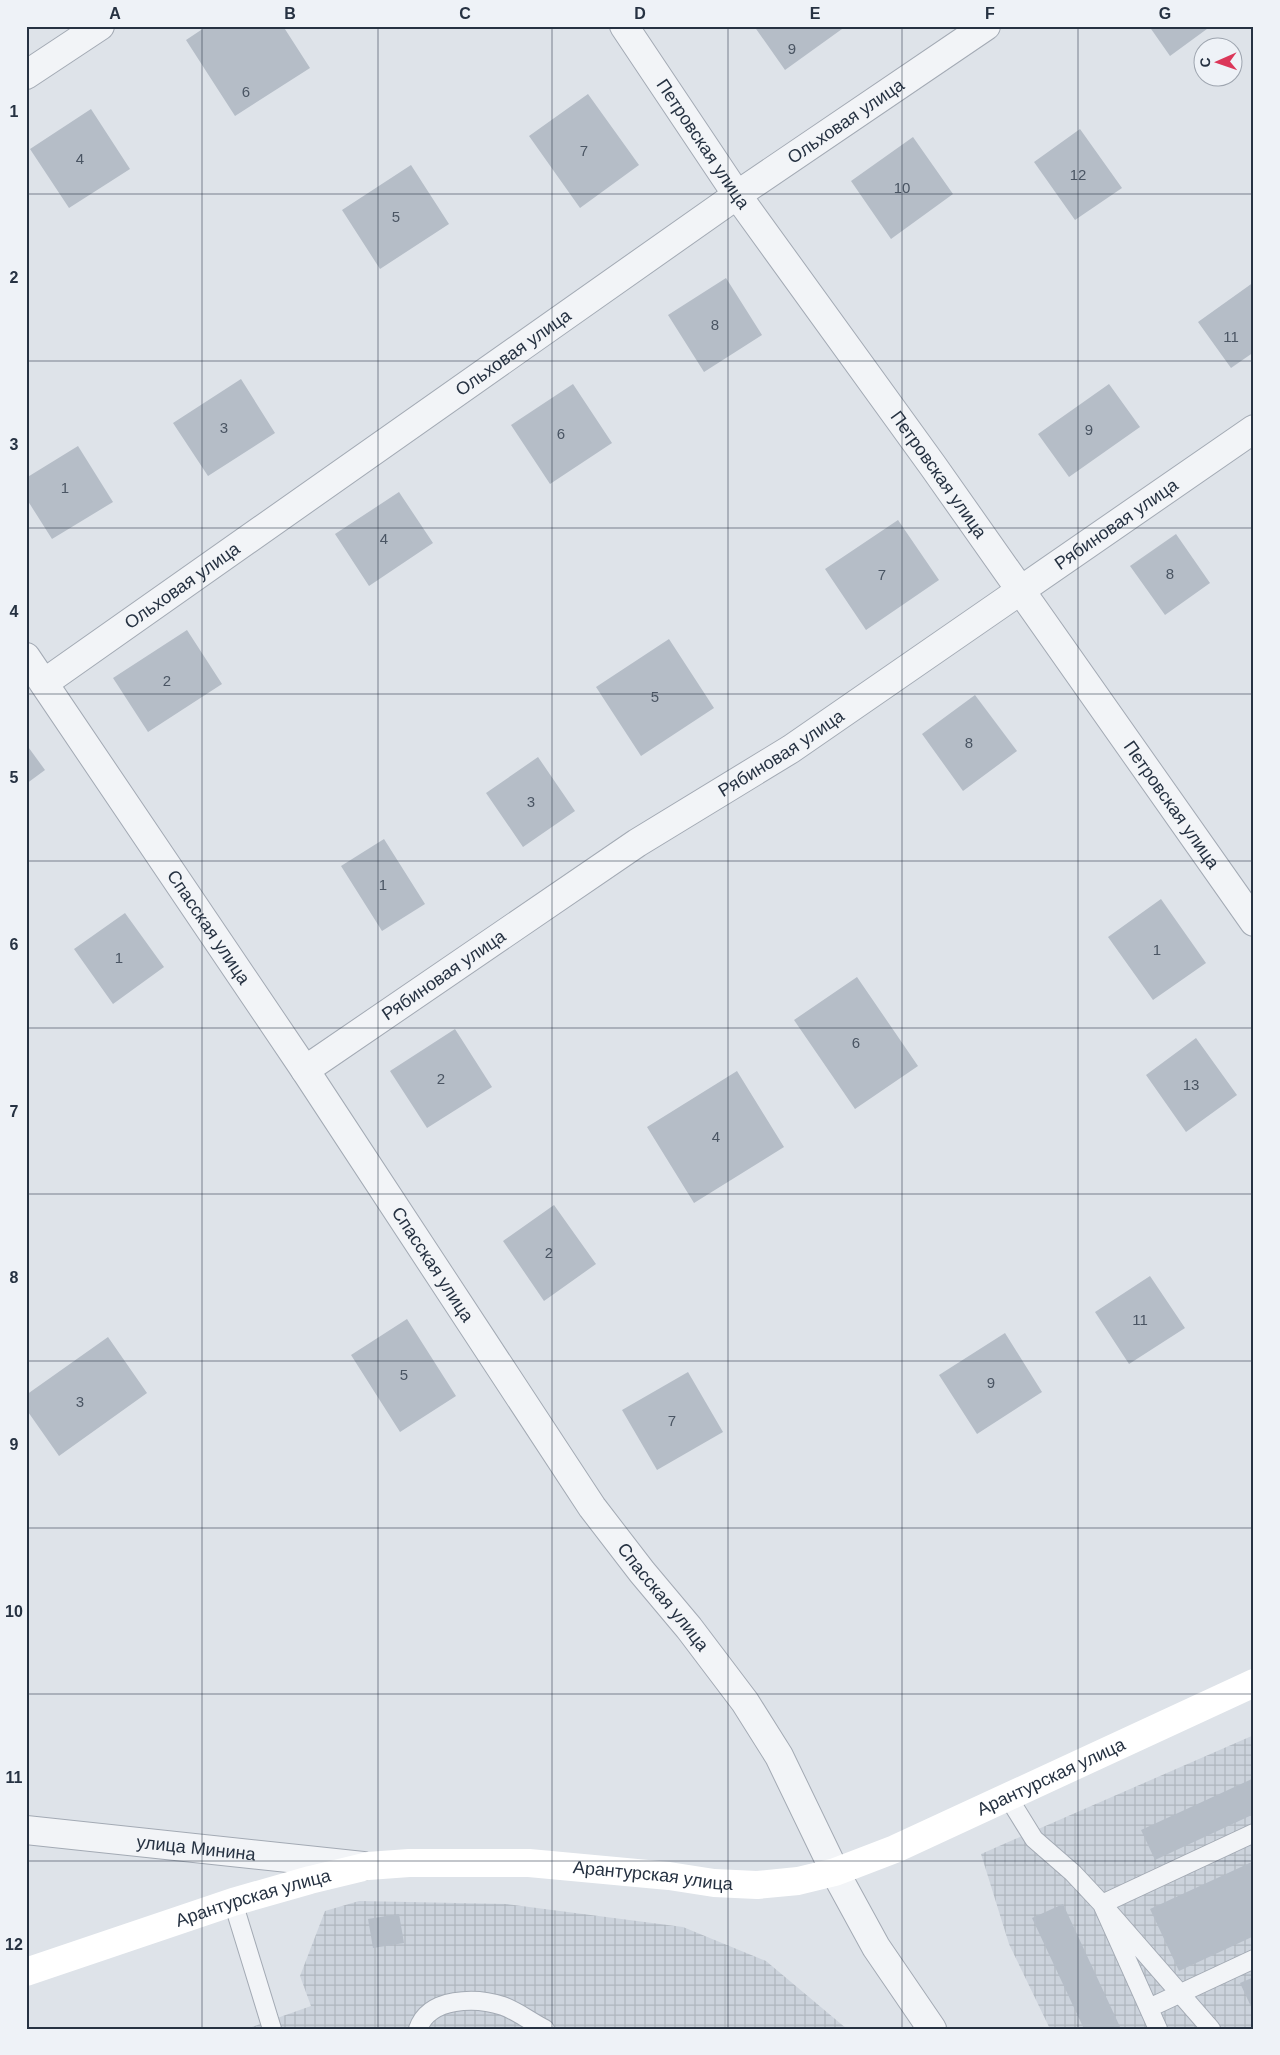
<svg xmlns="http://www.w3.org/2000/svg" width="1280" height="2055" font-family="Arial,sans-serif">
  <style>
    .industrial { fill: url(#industrial-grid) }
    .building { fill: #b5bdc7 }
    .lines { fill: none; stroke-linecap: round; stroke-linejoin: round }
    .lane-casing { stroke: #a3aab4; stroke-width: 20 }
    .street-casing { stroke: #a3aab4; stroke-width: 30 }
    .lane { stroke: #f2f4f7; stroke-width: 18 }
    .street { stroke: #f2f4f7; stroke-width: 28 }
    .secondary { stroke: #fff; stroke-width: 28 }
    .grid { fill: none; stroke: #263242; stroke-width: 1; stroke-opacity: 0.55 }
    .labels { text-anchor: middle; stroke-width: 4.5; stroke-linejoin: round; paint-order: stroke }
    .number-label { font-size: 15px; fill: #4a5563 }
    .street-label { font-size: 18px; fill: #263242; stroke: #eef2f7 }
    .neatline { fill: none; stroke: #263242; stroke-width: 2 }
    .grid-label { font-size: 16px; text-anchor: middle; font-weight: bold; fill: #263242 }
  </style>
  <defs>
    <pattern id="industrial-grid" width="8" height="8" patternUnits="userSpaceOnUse" patternTransform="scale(1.25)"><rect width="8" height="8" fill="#ccd3dc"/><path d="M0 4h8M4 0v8" fill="none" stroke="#afb6be"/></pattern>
  </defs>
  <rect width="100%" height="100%" fill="#dee3e9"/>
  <path class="industrial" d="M1254,1735V2029H1050L1009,1944L981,1854Z
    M359,1901L507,1904L683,1927L766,1961L847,2029H246L311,2006L300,1976L325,1911Z"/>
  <path class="building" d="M207,26H283L310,68L235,116L186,40Z
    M754,26H840L842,29L785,70Z
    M1149,26H1211L1170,56Z
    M588,94L639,165L580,208L529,136Z
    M91,109L130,169L69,208L30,149Z
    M1080,129L1122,188L1075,220L1034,162Z
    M913,137L953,194L891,239L851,181Z
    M411,165L449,224L380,269L342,210Z
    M726,278L762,335L704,372L668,315Z
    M1254,282V352L1231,368L1198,322Z
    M241,379L275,433L208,476L173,423Z
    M573,384L612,443L550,484L511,425Z
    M1109,384L1140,427L1069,477L1038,434Z
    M78,446L113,502L52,539L26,498V478Z
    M399,492L433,543L369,586L335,534Z
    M898,520L939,580L866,630L825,569Z
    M1176,534L1210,583L1165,615L1130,566Z
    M187,630L222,684L148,732L113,678Z
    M669,639L714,708L641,756L596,687Z
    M975,695L1017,751L963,791L922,734Z
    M26,744L45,770L26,784Z
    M538,757L575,811L523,847L486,793Z
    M384,839L425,904L382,931L341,866Z
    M1161,899L1206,963L1153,1000L1108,937Z
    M125,913L164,967L113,1004L74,949Z
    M857,977L918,1066L855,1109L794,1020Z
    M455,1029L492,1087L427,1128L390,1071Z
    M1196,1038L1237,1095L1186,1132L1146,1075Z
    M737,1071L784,1147L694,1203L647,1127Z
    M554,1205L596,1264L544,1301L503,1241Z
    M1150,1276L1185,1328L1129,1364L1095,1312Z
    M407,1319L456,1396L400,1432L351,1355Z
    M1005,1333L1042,1392L977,1434L939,1375Z
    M108,1337L147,1393L59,1456L26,1409V1395Z
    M688,1372L723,1432L657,1470L622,1410Z
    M1254,1778V1814L1155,1860L1141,1830Z
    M1254,1861V1936L1179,1971L1150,1909Z
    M1063,1904L1121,2029H1084L1032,1918Z
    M399,1914L404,1943L373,1948L368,1919Z
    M1254,1977V2013L1240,1983Z"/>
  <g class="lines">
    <g class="lane-casing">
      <path id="lane" d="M1008,1797L1034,1839L1073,1873L1102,1904L1158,2029
        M233,1902L272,2029
        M1149,2008L1254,1959
        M418,2029C429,1997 476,1997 503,2006C517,2011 531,2022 545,2029
        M1211,2029L1102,1904L1254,1833"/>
    </g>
    <g class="street-casing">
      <g id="street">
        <path id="s1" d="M624,26L737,195L933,466L1254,922"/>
        <path d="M26,75L100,26"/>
        <path id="s2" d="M26,657L305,1070L592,1507L642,1572L689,1628L745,1702L779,1756L835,1872L876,1947L932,2029"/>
        <path id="s3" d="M44,683L737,195L986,26"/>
        <path id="s4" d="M305,1070L637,843L791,749L1254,429"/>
        <path id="s5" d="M26,1830L363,1866"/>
      </g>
    </g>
    <use href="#lane" class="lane"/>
    <use href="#street" class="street"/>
    <path class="secondary" id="s6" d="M26,1972L233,1902L310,1880L368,1866L409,1863H529L669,1876L714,1883L757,1885L798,1881L835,1872L895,1849L1254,1683"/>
  </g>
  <path class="grid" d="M202,26V2029M378,26V2029M552,26V2029M728,26V2029M902,26V2029M1078,26V2029M26,194H1254M26,361H1254M26,528H1254M26,694H1254M26,861H1254M26,1028H1254M26,1194H1254M26,1361H1254M26,1528H1254M26,1694H1254M26,1861H1254"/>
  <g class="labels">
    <g class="number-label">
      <text x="792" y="54">9</text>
      <text x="246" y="97">6</text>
      <text x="584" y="156">7</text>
      <text x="80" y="164">4</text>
      <text x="1078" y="180">12</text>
      <text x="902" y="193">10</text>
      <text x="396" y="222">5</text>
      <text x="715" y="330">8</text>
      <text x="1231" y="342">11</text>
      <text x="224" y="433">3</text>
      <text x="1089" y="435">9</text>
      <text x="561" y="439">6</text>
      <text x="65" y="493">1</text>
      <text x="384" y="544">4</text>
      <text x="1170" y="579">8</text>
      <text x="882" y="580">7</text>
      <text x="167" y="686">2</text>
      <text x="655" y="702">5</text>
      <text x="969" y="748">8</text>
      <text x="531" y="807">3</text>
      <text x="383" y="890">1</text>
      <text x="1157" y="955">1</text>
      <text x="119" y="963">1</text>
      <text x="856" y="1048">6</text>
      <text x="441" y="1084">2</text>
      <text x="1191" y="1090">13</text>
      <text x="716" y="1142">4</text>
      <text x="549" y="1258">2</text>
      <text x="1140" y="1325">11</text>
      <text x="404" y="1380">5</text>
      <text x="991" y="1388">9</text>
      <text x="80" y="1407">3</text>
      <text x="672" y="1426">7</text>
    </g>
    <g class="street-label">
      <text dy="6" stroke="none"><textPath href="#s3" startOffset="979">Ольховая улица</textPath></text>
      <text dy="6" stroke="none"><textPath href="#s1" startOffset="142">Петровская улица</textPath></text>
      <text dy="6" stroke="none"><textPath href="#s3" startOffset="574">Ольховая улица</textPath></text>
      <text dy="6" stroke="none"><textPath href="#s1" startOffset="548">Петровская улица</textPath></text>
      <text dy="6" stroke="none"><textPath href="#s4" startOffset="978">Рябиновая улица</textPath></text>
      <text dy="6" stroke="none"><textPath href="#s3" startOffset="169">Ольховая улица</textPath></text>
      <text dy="6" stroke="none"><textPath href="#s4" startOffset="572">Рябиновая улица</textPath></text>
      <text dy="6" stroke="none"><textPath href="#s1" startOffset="952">Петровская улица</textPath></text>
      <text dy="6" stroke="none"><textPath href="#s2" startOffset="326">Спасская улица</textPath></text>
      <text dy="6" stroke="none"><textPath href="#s4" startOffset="168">Рябиновая улица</textPath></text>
      <text dy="6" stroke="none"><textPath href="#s2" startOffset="731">Спасская улица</textPath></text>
      <text dy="6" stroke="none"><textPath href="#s2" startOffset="1136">Спасская улица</textPath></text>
      <text dy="6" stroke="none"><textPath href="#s6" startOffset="1064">Арантурская улица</textPath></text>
      <text dy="6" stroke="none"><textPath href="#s5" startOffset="171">улица Минина</textPath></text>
      <text dy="6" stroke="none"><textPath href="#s6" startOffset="644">Арантурская улица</textPath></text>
      <text dy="6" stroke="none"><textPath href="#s6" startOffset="239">Арантурская улица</textPath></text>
    </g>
  </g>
  <rect width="1280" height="2055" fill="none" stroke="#eef2f7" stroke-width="55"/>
  <g transform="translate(1218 62) rotate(268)"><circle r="24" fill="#eef2f7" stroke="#9ea5af"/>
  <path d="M0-4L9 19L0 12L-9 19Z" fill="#db3759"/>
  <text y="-8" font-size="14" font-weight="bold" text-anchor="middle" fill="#263242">С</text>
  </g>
  <rect x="28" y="28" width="1224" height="2000" class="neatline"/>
  <g class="grid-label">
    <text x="115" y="19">A</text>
    <text x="290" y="19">B</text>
    <text x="465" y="19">C</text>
    <text x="640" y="19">D</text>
    <text x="815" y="19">E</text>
    <text x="990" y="19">F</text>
    <text x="1165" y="19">G</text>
    <text x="14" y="117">1</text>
    <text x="14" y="283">2</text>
    <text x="14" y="450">3</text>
    <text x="14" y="617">4</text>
    <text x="14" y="783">5</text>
    <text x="14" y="950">6</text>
    <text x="14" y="1117">7</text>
    <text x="14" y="1283">8</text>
    <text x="14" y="1450">9</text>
    <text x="14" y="1617">10</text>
    <text x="14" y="1783">11</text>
    <text x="14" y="1950">12</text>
  </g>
</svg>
